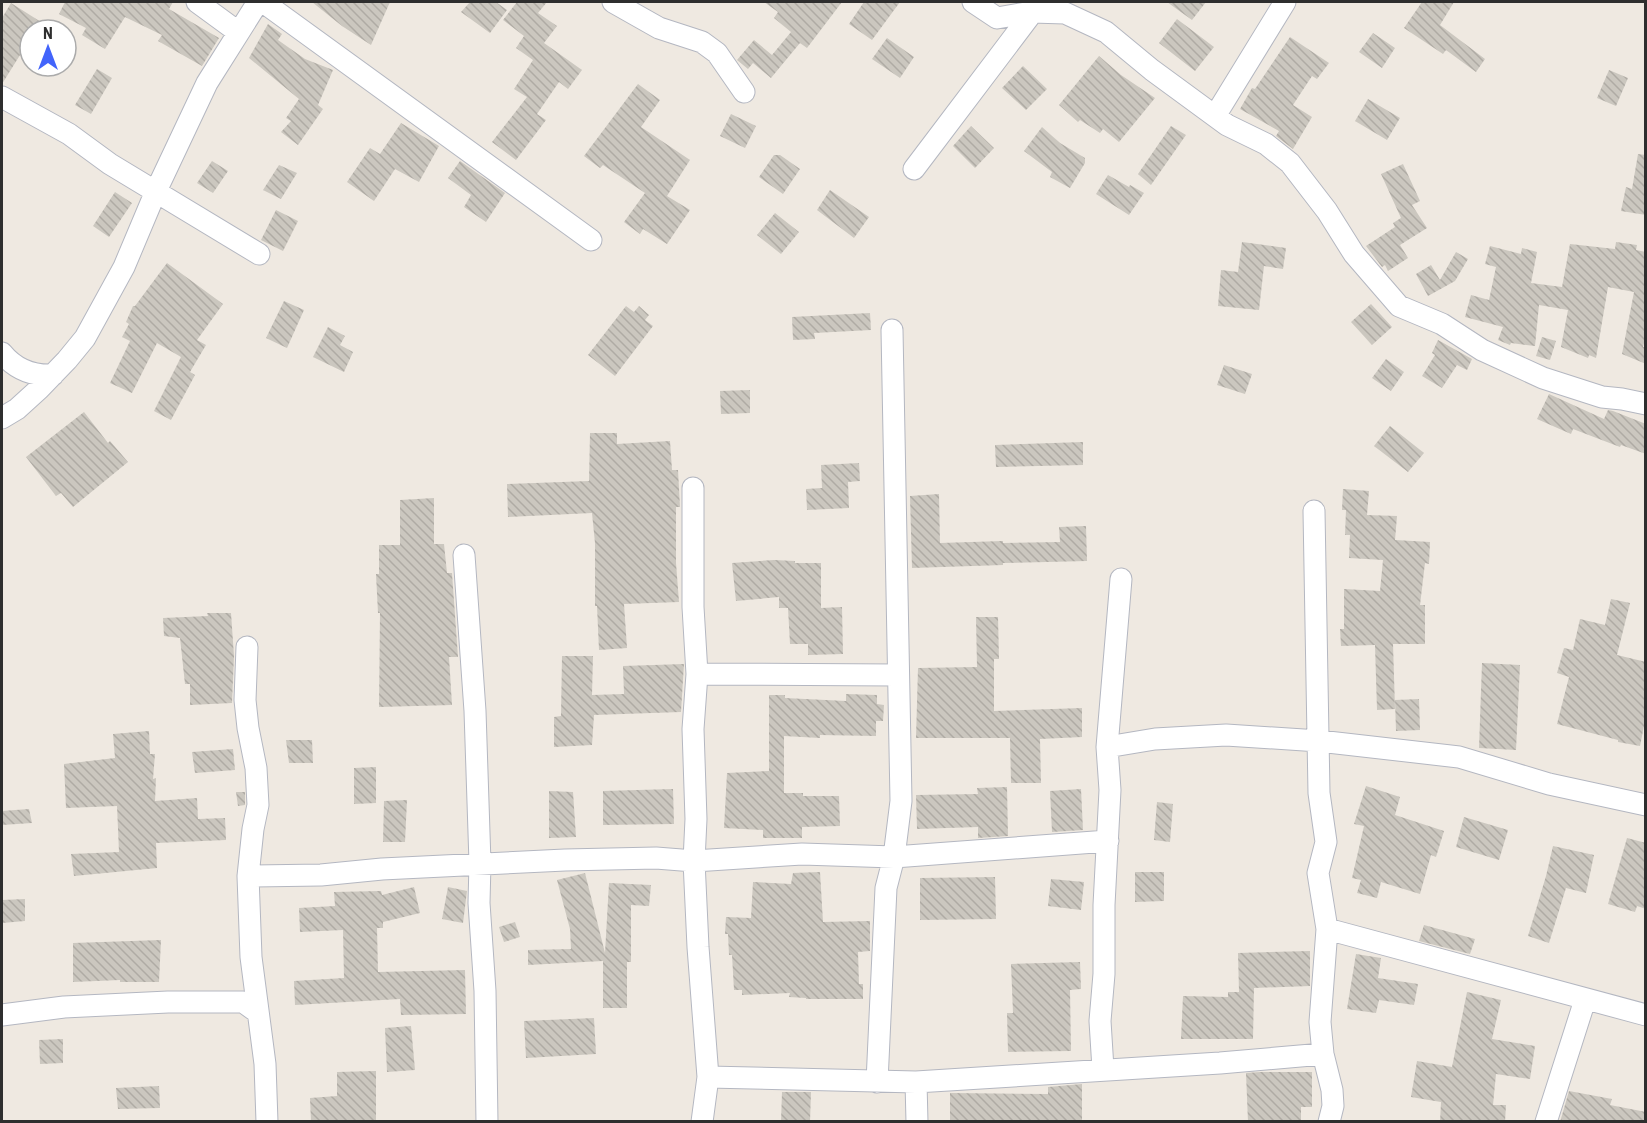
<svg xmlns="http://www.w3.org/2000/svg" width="1647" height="1123" font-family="'Roboto Condensed',sans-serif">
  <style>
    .building { fill: url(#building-back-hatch) }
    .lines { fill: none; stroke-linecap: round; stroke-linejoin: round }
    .minor-casing { stroke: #b4b7c1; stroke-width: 23 }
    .minor { stroke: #fff; stroke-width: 21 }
  </style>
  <defs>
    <pattern id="building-back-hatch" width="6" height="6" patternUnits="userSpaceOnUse" patternTransform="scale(1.5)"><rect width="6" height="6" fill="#cbc7bf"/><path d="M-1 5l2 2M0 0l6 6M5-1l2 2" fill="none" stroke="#afaba4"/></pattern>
  </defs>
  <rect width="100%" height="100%" fill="#efe9e1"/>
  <path class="building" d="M65,2H173L169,9L219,38L202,66L158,41L162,35L125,17L105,49L82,35L86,28L59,14Z
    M312,2H390L371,45L342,26Z
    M470,2H496L507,10L490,33L461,12Z
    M517,2H547L538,13L557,26L544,43L582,70L568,89L559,82L537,114L546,120L516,160L492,142L527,97L514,89L533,60L516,48L524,36L503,20Z
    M764,2H842L807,48L800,43L771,78L753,63L748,69L737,60L754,40L772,55L791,32L774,18L778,12Z
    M864,2H900L872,40L849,24Z
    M1167,2H1206L1192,20Z
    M1422,2H1454L1440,25L1485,59L1476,72L1446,50L1443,54L1404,28Z
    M11,3L41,22L36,30H30V39L2,84V18Z
    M1177,19L1214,47L1195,71L1159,43Z
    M268,24L282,34L278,40L305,59L333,70L318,105L323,109L298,145L281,132L291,121L286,118L299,99L249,58Z
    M1373,33L1395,48L1382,68L1359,52Z
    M1290,37L1329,63L1317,79L1312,76L1293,105L1312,117L1293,149L1276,136L1279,131L1240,109L1252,88L1255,89Z
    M887,38L914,57L900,78L872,59Z
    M1099,56L1121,75L1155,98L1119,142L1103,129L1100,133L1080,120L1078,122L1059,105Z
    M1023,66L1047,89L1026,110L1002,88Z
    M97,69L112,78L91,114L75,105Z
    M1609,70L1628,78L1616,106L1597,98Z
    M638,84L660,100L641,127L690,160L667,196L690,210L667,244L643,229L640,234L624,222L645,193L603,165L600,168L584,156Z
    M1368,99L1400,118L1387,140L1355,121Z
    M731,114L756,126L745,148L720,136Z
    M401,123L439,146L419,182L395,169L374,201L347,182L370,148L380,154Z
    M971,126L994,148L975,168L953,146Z
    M1171,126L1186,135L1151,185L1138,174Z
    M1042,127L1060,143L1085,158V163L1070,188L1050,177L1052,172L1024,151Z
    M1638,154L1646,155V215L1621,211L1626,187L1632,189Z
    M774,155H780L800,169L783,194L759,177Z
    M212,161L228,171L213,193L197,183Z
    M460,161L505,193L486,222L464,207L471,195L448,178Z
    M1403,164L1420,201L1412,205L1427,228L1400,245L1408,258L1388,271L1385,265L1382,267L1366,246L1395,227L1393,223L1401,218L1381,174Z
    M279,165L297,173L281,199L263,190Z
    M1108,175L1129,187L1130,185L1144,193L1129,215L1096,194Z
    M830,190L869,217L854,238L817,210Z
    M115,192L132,203L109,237L93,226Z
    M276,210L298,221L283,251L261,240Z
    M775,213L799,232L781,254L757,235Z
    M1242,242L1286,248L1283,269L1264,266L1259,310L1218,306L1221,270L1238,272Z
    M1616,242L1637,245L1636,250L1646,252V335L1643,347H1646V364L1622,354L1634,292L1608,287L1596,358L1589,355L1588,358L1561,347L1568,310L1539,305L1535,346L1511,343L1510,345L1498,340L1503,327L1465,317L1471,295L1489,300L1496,267L1485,264L1490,246L1521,254L1522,248L1537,252L1531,283L1562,287L1570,244L1615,249Z
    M1456,252L1468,259L1455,281L1428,296L1416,274L1431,265L1440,280Z
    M167,263L223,304L197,340L206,345L190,372L195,375L171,420L154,411L181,357L157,343L132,393L110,383L130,341L122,337L129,324L126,322L133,306H135Z
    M284,301L304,310L287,348L266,338Z
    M1371,304L1392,327L1372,345L1351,322Z
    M626,306L634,312L639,306L649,315L645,320L653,326L615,376L588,355Z
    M870,313L871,330L814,333L815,339L793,340L792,317Z
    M328,327L345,336L340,345L353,352L344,372L313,357Z
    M1542,337L1556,341L1550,360L1536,356Z
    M1438,340L1472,359L1467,370L1457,365L1442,388L1422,376L1435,355L1432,353Z
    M1386,359L1404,372L1391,391L1372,378Z
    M1224,365L1252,374L1245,394L1217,385Z
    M750,390V413L721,414L720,391Z
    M1549,394L1604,419L1608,410L1613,411L1646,424V454L1621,445L1620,447L1573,429L1571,434L1537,419Z
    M84,412L108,443L110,441L128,462L73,507L61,493L56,496L26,457Z
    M1390,426L1424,453L1408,472L1374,446Z
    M590,433H617V444L670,441L672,470H678L680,507H676V563L679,602L624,604L627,648L599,650L597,606H595V543L592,513L508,517L507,484L589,481Z
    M1083,442V465L996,467L995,445Z
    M859,463L860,481L848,482L849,508L807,510L806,489L822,488L821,465Z
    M1343,489L1369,491L1367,515L1397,516L1395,540L1430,542L1429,564L1425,563L1420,605H1425V644H1393L1395,709L1377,710L1375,645L1341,646L1340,629H1344V589L1380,591L1383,560L1349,558L1350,535H1345L1346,510H1342Z
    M939,494L940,543L1003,541V543L1060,542L1059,527L1086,526L1087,561L1003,563V565L912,568L910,496Z
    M434,498V544H444L447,573H452L458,657H449L452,705L379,707L380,613H378L376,574H379V545H400V500Z
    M774,560L795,561V563H821V608L842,607L843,654L808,655V644H790L788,608H779V597L736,601L732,563Z
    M1611,599L1630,603L1617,655L1646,662V716L1640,746L1618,742V740L1557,724L1569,677L1557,673L1564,648L1573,650L1580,619L1605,625Z
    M207,613H231L234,656L232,703L190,705V684H185L180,638L164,636L163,618L208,616Z
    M976,617H998L999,659H994V711L1082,708V737L1040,739L1041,783H1011L1010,738H916L918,668L977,667Z
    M562,656H593L592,695L624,694L623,666L684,664L681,712L594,715L592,745L554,747V717L561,716Z
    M1482,663L1520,665L1516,750L1479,748Z
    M846,694L877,695V704L884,705L883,721H876V736L820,735V738L784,736V793H803V796H839L840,826L802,827V838H763V830L724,828L727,773L769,771V695H785V698L846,701Z
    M1419,699L1420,730L1396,731L1395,700Z
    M149,731L150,754H155L153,779L156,778L155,801L197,798L198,819L225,818L226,840L156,843L157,868L74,876L71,854L119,852L117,806L66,808L64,764L115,758L113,734Z
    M286,740H312L313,763H289Z
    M233,749L235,770L195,773L192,752Z
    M376,767V803L354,804V768Z
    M1366,786L1400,797L1395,815L1444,831L1436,857L1431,855L1420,894L1381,882L1377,898L1357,893L1361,880L1352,878L1364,826L1354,824Z
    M1007,787L1008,836L978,838V827L917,829L916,795L978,794L977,788Z
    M673,789L674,824L603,825V791Z
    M1081,789L1083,830L1052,832L1050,791Z
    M549,791L573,792L576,837L549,838Z
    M236,792H245V805L238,806Z
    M407,800L405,842H383L384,801Z
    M1157,802L1173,804L1170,842L1154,840Z
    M29,809L32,823L2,825V811Z
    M1464,817L1508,830L1499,860L1456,847Z
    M1627,838L1646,843V909L1637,906L1635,912L1608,904Z
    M1553,846L1594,855L1586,893L1566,888L1549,943L1528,936L1546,876Z
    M820,872L823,922L870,921V951L858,952L859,984H863V999H806V998L789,997L790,993L742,995V990H734L732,955H729L728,934H725L726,917L751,918L753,882L791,884L793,873Z
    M1135,872H1164V901L1135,902Z
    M585,873L605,953L609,883L651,885L649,906L631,905V962H627V1008H603V961L528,965V950L571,949L570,929L557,880Z
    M995,877L996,919L920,920V878Z
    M1051,879L1084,882L1081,910L1048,906Z
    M414,887L420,913L383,922V928H377L378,972L465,970L466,1014L401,1015L400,999L295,1005L294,981L344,978L343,930L300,932L299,908L335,906L334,892L381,891L382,895Z
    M448,887L467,891L463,923L442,919Z
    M25,899V921L2,923V900Z
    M515,922L520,937L504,942L499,927Z
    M1424,925L1475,939L1470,954L1419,941Z
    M161,940L159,982H120V980L73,982V943Z
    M1310,951V986L1254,988L1253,1039H1181L1183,996L1228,997V992H1239L1238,953Z
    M1356,954L1381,958L1378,978L1418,984L1414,1005L1379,1000L1376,1013L1347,1009Z
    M1080,962L1081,989L1070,990L1071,1051L1008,1052L1007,1013H1013L1011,964Z
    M1467,992L1501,1000L1492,1039L1535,1046L1530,1079L1496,1074L1493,1105H1506L1505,1122H1440L1441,1102L1411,1097L1417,1061L1452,1067Z
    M594,1018L596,1054L526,1058L524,1021Z
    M411,1026L415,1070L387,1072L385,1028Z
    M63,1039V1063L40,1064L39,1040Z
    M376,1071V1122H311L310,1098L337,1096V1072Z
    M1260,1072H1312V1107H1301V1122H1248L1246,1073Z
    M1082,1084V1122H950V1093L1048,1094V1087Z
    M159,1086L160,1108L118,1109L116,1088Z
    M1569,1091L1612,1099L1610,1105L1646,1112V1122H1560Z
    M782,1092H811L810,1122H781Z"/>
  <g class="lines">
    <g class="minor-casing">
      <path id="minor" d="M197,2L238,32
        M263,2L591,240
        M613,2L659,28L702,42L717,53L744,92
        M973,2L997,18L1032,12L1065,13L1106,32L1152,70L1227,125L1266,144L1290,163L1327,211L1354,254L1399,306L1442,324L1482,350L1543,378L1602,397L1622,399L1646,404
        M2,97L69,134L110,164L259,254
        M1215,116L1285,2
        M914,169L1035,9
        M2,353C15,369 33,376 53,375
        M2,418L17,409L39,389L67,360L85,338L124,267L156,191L207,83L258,2
        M693,488V607L697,674L693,729L696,819L694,861L698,947L708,1077L702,1122
        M1314,511L1319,793L1326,842L1318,873L1327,929L1320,1022L1323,1054L1332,1090L1333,1106L1329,1122
        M464,555L475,711L480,863L479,903L485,991L487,1122
        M247,647L245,700L248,728L256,768L258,805L253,829L248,876L251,957L265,1064L267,1122
        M697,674L897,675
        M1107,747L1155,739L1226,735L1319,741L1459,757L1549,784L1646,805
        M248,876L321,875L382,869L565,860L656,858L694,861L802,854L894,857L1108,841
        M1327,929L1646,1015
        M2,1015L64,1007L168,1002H243L257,1012
        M1103,1069L1100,1021L1104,974V905L1110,790L1107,747L1121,579
        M708,1077L916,1082L1220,1063L1323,1054
        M877,1082L886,888L894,857L901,801L892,330
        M916,1082L917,1122
        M1546,1122L1585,1000"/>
    </g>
    <use href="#minor" class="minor"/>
  </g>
  <rect width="1647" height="1123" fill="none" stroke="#2e2e2e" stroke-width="6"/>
  <g transform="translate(48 48)"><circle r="28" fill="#ffffff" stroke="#ababab" stroke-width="1.5"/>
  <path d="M0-4.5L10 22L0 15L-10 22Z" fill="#4264fb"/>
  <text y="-9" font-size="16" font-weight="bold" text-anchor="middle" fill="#2e2e2e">N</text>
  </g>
</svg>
